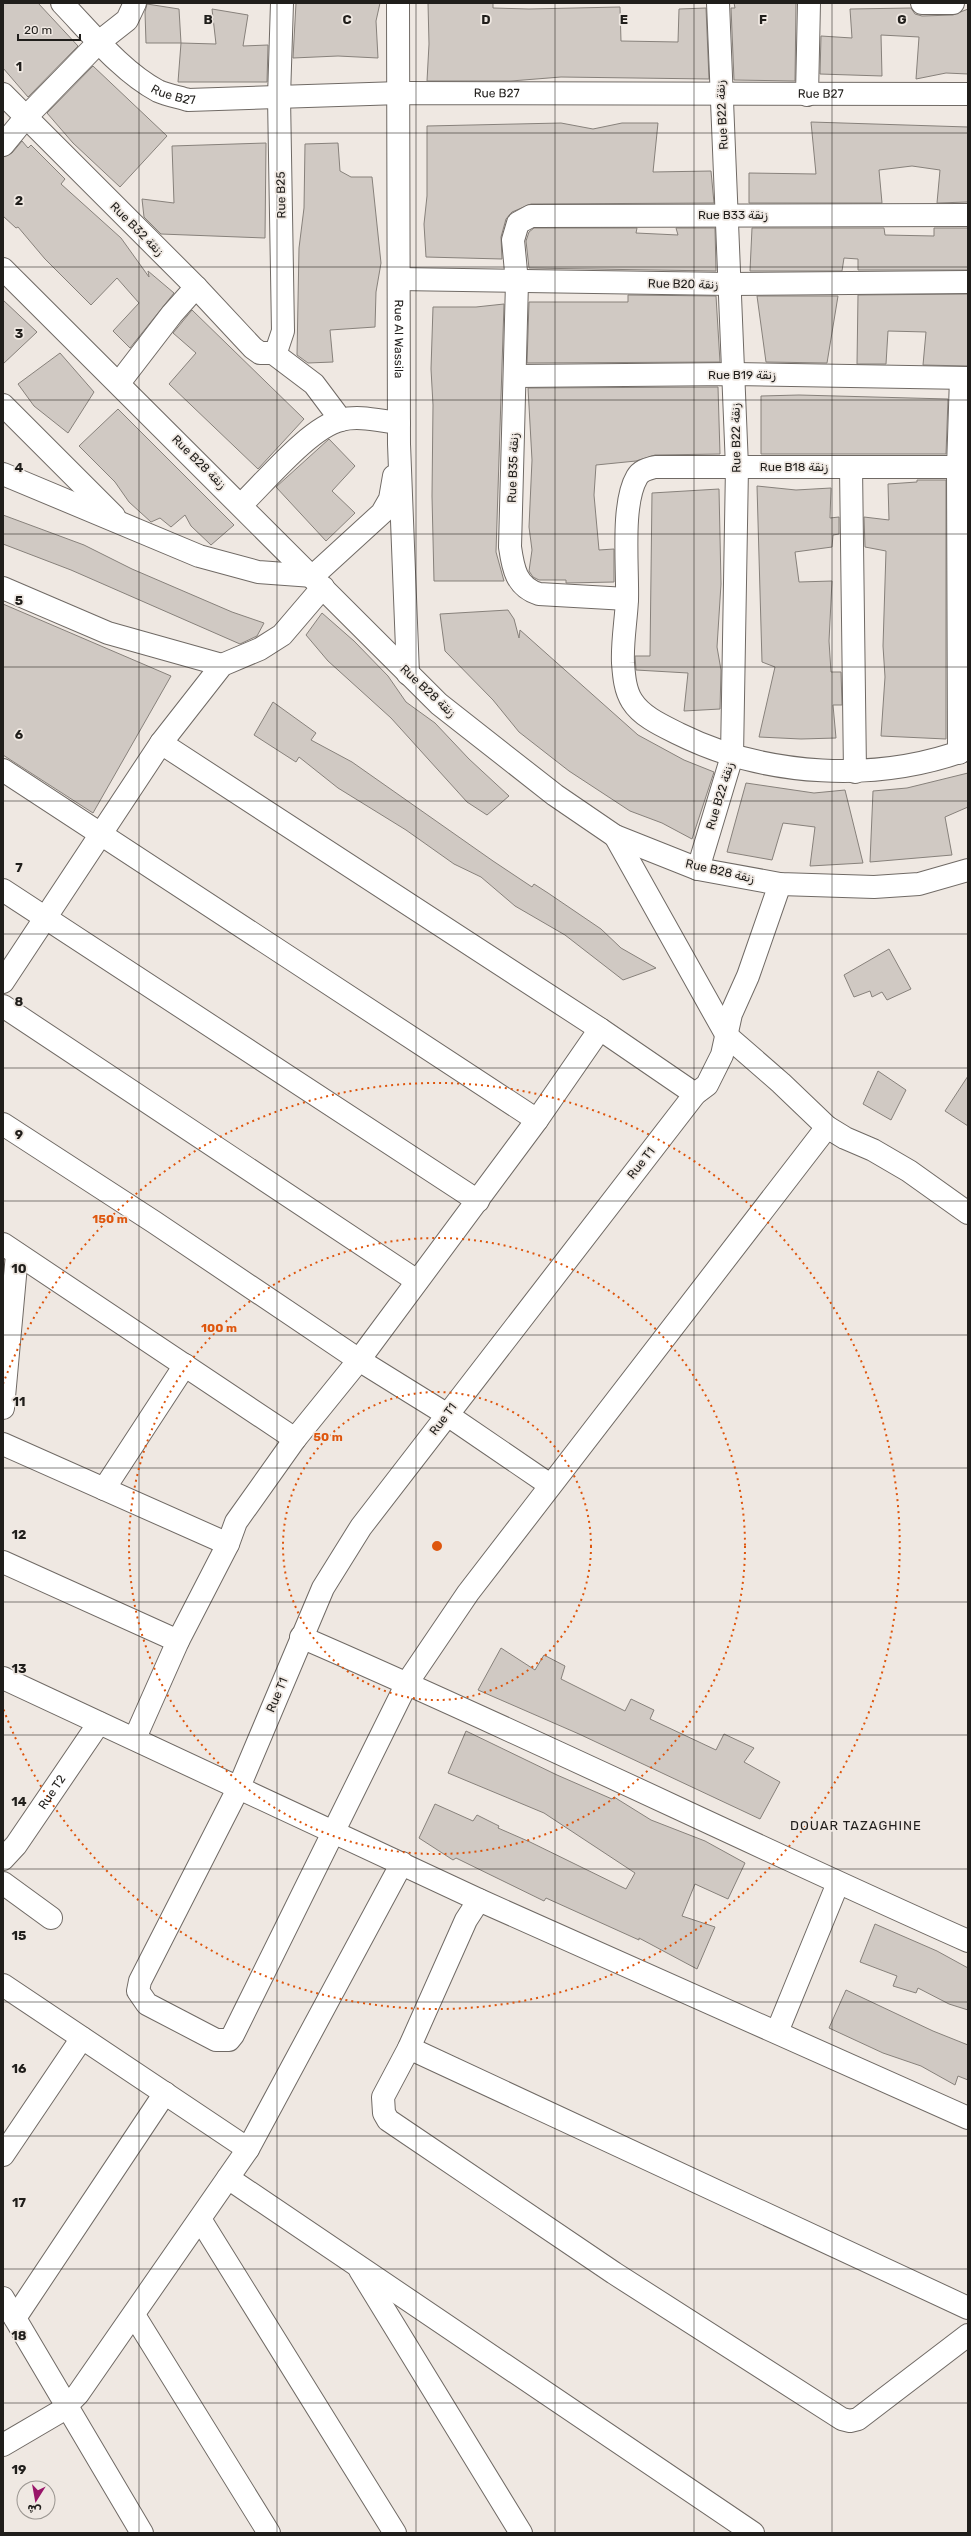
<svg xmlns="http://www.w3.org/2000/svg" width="971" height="2536" font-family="Rubik,Cairo,sans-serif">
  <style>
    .building { fill: #d0c9c3; stroke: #87817b }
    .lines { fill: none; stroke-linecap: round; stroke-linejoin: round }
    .minor-casing { stroke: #706a65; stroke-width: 24 }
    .minor { stroke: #fff; stroke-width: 22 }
    .grid { fill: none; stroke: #201e1b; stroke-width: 1; stroke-opacity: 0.55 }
    .ring { fill: none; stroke: #de560d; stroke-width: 2; stroke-dasharray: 2 4 }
    .labels { text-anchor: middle; stroke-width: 3.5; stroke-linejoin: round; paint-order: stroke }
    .street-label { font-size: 12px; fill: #201e1b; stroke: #efe8e2 }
    .neighbourhood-label { font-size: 13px; letter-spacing: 1px; fill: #201e1b; stroke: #efe8e2 }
    .grid-label { font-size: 13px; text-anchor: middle; font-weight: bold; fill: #201e1b; stroke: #efe8e2; stroke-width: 3.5; stroke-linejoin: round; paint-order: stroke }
    .centre { fill: #de560d; stroke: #efe8e2; stroke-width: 2 }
    .ring-label { font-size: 12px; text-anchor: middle; font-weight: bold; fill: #de560d; stroke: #efe8e2; stroke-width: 3.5; stroke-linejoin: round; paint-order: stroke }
  </style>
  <rect width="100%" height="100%" fill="#efe8e2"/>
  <path class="building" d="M3,3H38L78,46L28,97L3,68Z
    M296,3H380L376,21L378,58L338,56L293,58Z
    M428,3H493V8L529,9L620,7L621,41L678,42L679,9L706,8L709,79L561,77L511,81H427L429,44Z
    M734,3H796L795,81L734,80L731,8H735Z
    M147,4L179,9L181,43H146L145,12Z
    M911,8L915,14L922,16L953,15L968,9V74L946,73L916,79L919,37L881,35L882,76L820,74L821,36L852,38L850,9Z
    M212,9L248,15L243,46L268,45L267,82H178L181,43L216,44Z
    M93,66L167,136L120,187L73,143L47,113Z
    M811,122L968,127V202L937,203L940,170L912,166L879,170L882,203H749V173L816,174Z
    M561,123L593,129L622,123H658L653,172L711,171L714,203L531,204L512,212L506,219L501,237L502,259L426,257L424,224L427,196V126Z
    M22,141L28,148L31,145L65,179L61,184L121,238L149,277L148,271L174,293L130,348L113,331L139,303L117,278L91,305L45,259L18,227L16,228L3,216V157L12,153Z
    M266,143L265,238L161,234L144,217L142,199L174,203L172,146Z
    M338,143L340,171L351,177H372L381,263L376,292L375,327L330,330L333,362L308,363L297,355L299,248L304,208L305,144Z
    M534,228H637L636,233L678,235L676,228H715L716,271L529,268L526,241L529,232Z
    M752,228H884L885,235L934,236V228H968V270H858V259L844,258L842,271H750Z
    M968,294V366L923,365L926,332L888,331L886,364H857L858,295Z
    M628,295L716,296L720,362L527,363L529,302H628Z
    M757,296H838L827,363L766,362Z
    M3,300L37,332L3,364Z
    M504,304L496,552L504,581H434L432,496L433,405L431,369L433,307H476Z
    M192,310L304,419L258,469L169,384L196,353L173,333Z
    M60,353L94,392L68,433L34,406L18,384Z
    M718,387L720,454L655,455L636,461L596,465L594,495L599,550L614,549V582L566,583V580H539L533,577L529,571L532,550L529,527L532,460L528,388Z
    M799,395L948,399L946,454H761V396Z
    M118,409L234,525L211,545L191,526L185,515L171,527L160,518L151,522L129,502L115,482L79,446Z
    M329,439L355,466L332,491L355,513L326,541L276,487Z
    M917,480H946V739L881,736L885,677L883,646L886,551L865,547L864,517L889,520L888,484L917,482Z
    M757,486L796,490L831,488L830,518L839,517V534L833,535L832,547L795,552L799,582L832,581L829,641L831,672H841L842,705H833L836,738L801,739L759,737L775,667L762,662Z
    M719,489L721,584L717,647L721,670L720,709L684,711L688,673L636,670L635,656H650L652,493Z
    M3,515L84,545L132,569L232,612L264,623L257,636L240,644L71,570L3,544Z
    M3,604L171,676L93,813L3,755Z
    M508,610L514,619L519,638L520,630L638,735L684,760L714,772L692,839L662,823L630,811L569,771L519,732L493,700L445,651L440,614Z
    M322,613L354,641L388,676L406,702L435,723L469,759L509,796L487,815L467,802L391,718L328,661L306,635Z
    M273,702L316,733L311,740L352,762L493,861L532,887L534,884L548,893L601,929L621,948L656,968L623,980L565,935L515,906L481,877L454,864L406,830L338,788L299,757L296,762L254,735Z
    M968,773V807L945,817L952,855L870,862L873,791L907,788Z
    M746,783L814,793L845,790L863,863L810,866L815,827L783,823L772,860L727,852Z
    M889,949L911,989L887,1000L882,992L872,997L870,991L854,997L844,975Z
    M878,1071L906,1090L891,1120L863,1104Z
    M968,1076V1126L945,1111Z
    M501,1648L535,1670L544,1655L565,1666L561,1679L625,1711L631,1699L654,1710L650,1719L716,1750L724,1734L754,1748L744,1762L780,1782L760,1819L579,1734L478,1690Z
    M466,1731L557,1775L612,1799L614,1797L651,1820L705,1841L745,1863L728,1899L695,1884L682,1916L715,1927L697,1969L639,1938V1940L546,1898L544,1901L456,1858L453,1860L419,1838L435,1804L473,1821L477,1815L499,1826L498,1828L530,1842L626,1889L635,1873L544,1813L448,1773Z
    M875,1924L937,1951L968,1968V2010L949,2004L918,1988L916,1993L893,1986L897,1976L860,1962Z
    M846,1990L933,2031L968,2045V2080L958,2076L955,2085L921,2066L883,2053L829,2028Z"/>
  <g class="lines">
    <g class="minor-casing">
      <g id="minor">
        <path id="s1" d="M62,3C90,32 122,72 158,91C167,95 178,97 188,100L400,93L968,94"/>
        <path id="s2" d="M398,3L399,444L408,674"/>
        <path d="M922,3H953"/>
        <path d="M3,94L196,287L253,348L260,353H273L277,349L283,331L279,97L282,3"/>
        <path d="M807,95L809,3"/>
        <path d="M3,145L26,117L99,42L127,20L135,3"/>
        <path d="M3,269L439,704L555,795L615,836L698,869L780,884L874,887L919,884L968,870"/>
        <path d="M399,279L730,284L968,282"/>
        <path d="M273,353L314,384L341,420"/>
        <path d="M516,376L734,374L968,378"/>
        <path d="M119,383L172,314L196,287"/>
        <path d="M3,405L114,516"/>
        <path d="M851,467L855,772"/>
        <path d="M958,467H655C648,469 641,470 637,477C621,504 628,567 627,600C626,621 622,642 623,663C624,676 625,690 632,701C642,717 663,726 679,734C766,777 877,783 968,749"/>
        <path d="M3,474L199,556L258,572L313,576L382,513L390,499L394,476"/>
        <path d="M241,505C265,482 310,427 341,420C359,415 380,421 399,423"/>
        <path d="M3,588L108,633L222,665"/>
        <path d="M627,599L539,594C516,587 513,568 510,547L517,282L513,240L518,223L531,216L968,215"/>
        <path d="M161,743L600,1029L695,1094"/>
        <path d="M959,753L958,467L961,378"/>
        <path d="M3,770L537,1120"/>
        <path d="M615,836L727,1036L781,1083L827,1127L845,1138L873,1150L909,1171L968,1213"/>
        <path d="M698,869L732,756L737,467L718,3"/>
        <path d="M780,884L748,976L731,1014L722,1055L707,1085L695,1094L361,1527L323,1588L239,1787L140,1981L138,1991L147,2004L216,2040H229L233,2035L407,1683L468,1593L827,1127"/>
        <path d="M3,890L478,1201"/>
        <path d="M3,982L161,743L222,665L260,649L282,635L323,587"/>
        <path d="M3,1006L417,1281"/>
        <path d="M3,1124L154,1222L359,1360L446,1414L550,1485"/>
        <path d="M3,1244L295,1439"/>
        <path d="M3,1408L17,1254"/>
        <path d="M3,1444L228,1544"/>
        <path d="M104,1489L185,1365"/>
        <path d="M3,1562L178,1641"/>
        <path d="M301,1637C526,1734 745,1842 968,1941"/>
        <path d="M3,1678L479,1900L968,2118"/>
        <path d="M135,1738L178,1641L228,1544L236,1522L295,1439L359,1360L537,1120L600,1029"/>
        <path id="s3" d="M3,1859L16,1845L99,1723"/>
        <path d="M3,1883L51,1918"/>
        <path d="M479,1900L466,1920L409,2048L383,2097L384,2113L388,2120L614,2273L842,2419L850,2421L858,2419L968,2335"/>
        <path d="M3,1985L248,2149"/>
        <path d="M777,2032L838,1883"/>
        <path d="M409,2048L968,2308"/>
        <path d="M3,2155L82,2038"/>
        <path d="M228,2178L753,2533"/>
        <path d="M200,2219L395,2533"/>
        <path d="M360,2270L521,2533"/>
        <path d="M3,2298L142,2533"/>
        <path d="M134,2315L269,2533"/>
        <path d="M15,2318L165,2093"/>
        <path d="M3,2445L61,2411L78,2394L248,2149L402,1863"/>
      </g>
    </g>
    <use href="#minor" class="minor"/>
  </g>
  <path class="grid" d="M139,3V2533M277,3V2533M416,3V2533M555,3V2533M694,3V2533M832,3V2533M3,133H968M3,267H968M3,400H968M3,534H968M3,667H968M3,801H968M3,934H968M3,1068H968M3,1201H968M3,1335H968M3,1468H968M3,1602H968M3,1735H968M3,1869H968M3,2002H968M3,2136H968M3,2269H968M3,2403H968"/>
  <g class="ring">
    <circle cx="437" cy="1546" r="154"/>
    <circle cx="437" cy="1546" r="308"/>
    <path d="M3 1384A463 463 0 1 1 3 1708"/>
  </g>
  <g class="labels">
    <g class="street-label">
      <text dy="4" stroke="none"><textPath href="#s1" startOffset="147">Rue B27</textPath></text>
      <text dy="4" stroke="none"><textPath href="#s1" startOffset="471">Rue B27</textPath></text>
      <text dy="4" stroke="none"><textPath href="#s1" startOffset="795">Rue B27</textPath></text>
      <text transform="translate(722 115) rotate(-93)" y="4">Rue B22 زنقة</text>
      <text transform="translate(281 195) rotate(-91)" y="4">Rue B25</text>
      <text x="733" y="219">Rue B33 زنقة</text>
      <text transform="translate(137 229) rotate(45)" y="4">Rue B32 زنقة</text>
      <text transform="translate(683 284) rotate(1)" y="4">Rue B20 زنقة</text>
      <text dy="4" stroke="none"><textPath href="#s2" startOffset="336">Rue Al Wassila</textPath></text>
      <text x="742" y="379">Rue B19 زنقة</text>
      <text transform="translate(736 438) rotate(-91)" y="4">Rue B22 زنقة</text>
      <text transform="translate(199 462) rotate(45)" y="4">Rue B28 زنقة</text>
      <text x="794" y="471">Rue B18 زنقة</text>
      <text transform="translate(513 468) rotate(-88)" y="4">Rue B35 زنقة</text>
      <text transform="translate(428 691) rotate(43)" y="4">Rue B28 زنقة</text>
      <text transform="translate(720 796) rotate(-73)" y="4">Rue B22 زنقة</text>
      <text transform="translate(720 871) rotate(13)" y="4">Rue B28 زنقة</text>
      <text transform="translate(641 1163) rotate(-52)" y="4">Rue T1</text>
      <text transform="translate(443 1419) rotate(-53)" y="4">Rue T1</text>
      <text transform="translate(277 1695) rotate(-67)" y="4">Rue T1</text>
      <text dy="4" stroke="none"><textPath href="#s3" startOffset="83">Rue T2</textPath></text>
    </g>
    <g class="neighbourhood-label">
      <text x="856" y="1830">DOUAR TAZAGHINE</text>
    </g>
  </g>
  <g class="grid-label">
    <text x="208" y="24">B</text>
    <text x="347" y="24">C</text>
    <text x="486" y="24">D</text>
    <text x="624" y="24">E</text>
    <text x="763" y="24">F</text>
    <text x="902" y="24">G</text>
    <text x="19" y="71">1</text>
    <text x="19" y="205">2</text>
    <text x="19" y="338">3</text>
    <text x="19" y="472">4</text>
    <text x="19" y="605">5</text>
    <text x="19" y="739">6</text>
    <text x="19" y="872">7</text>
    <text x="19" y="1006">8</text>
    <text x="19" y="1139">9</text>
    <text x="19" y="1273">10</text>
    <text x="19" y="1406">11</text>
    <text x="19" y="1539">12</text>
    <text x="19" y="1673">13</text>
    <text x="19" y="1806">14</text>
    <text x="19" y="1940">15</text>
    <text x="19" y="2073">16</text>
    <text x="19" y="2207">17</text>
    <text x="19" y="2340">18</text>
    <text x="19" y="2474">19</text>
  </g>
  <circle cx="437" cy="1546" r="6" class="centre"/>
  <g class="ring-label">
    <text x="110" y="1223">150 m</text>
    <text x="219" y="1332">100 m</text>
    <text x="328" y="1441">50 m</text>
  </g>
  <rect width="971" height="2536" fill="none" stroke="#201e1b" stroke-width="8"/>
  <g transform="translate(36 2500) rotate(191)"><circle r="19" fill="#efe8e2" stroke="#9c9792"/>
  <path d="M0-3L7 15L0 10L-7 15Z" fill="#991569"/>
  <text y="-6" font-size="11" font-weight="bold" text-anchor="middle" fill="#201e1b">ش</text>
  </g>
  <path d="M18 34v6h62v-6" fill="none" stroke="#201e1b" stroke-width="2"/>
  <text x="24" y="34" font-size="12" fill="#201e1b" stroke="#efe8e2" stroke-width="3" paint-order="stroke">20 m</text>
</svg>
